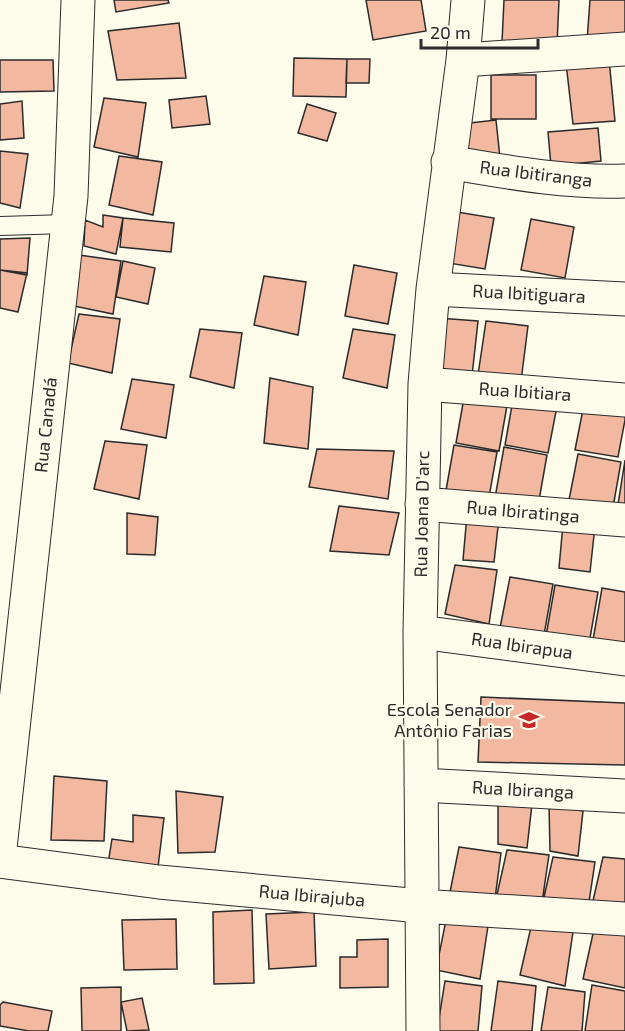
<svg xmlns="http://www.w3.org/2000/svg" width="625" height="1031" font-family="'Exo 2',sans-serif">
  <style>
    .building { fill: #f2b8a0; stroke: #2b2b2b; stroke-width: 1.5 }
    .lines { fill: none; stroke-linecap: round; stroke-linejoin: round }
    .service-casing { stroke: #2b2b2b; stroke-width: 20 }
    .minor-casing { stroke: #2b2b2b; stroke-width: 35 }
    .service { stroke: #fdfbea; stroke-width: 18 }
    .minor { stroke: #fdfbea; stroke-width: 33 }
    .labels { text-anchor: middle; stroke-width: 4.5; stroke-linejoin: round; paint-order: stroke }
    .street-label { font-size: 18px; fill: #2b2b2b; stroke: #fdfbea }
    .poi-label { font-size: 18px; fill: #2b2b2b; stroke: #fdfbea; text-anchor: end }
  </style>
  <rect width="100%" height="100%" fill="#fdfbea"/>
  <path class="building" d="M114,0H168L169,3L116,12Z
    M366,0H421L426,31L373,40Z
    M504,0H559L557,45L502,42Z
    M590,0H625V44L587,41Z
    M179,23L186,78L117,80L108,31Z
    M294,58L347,59L346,97L293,96Z
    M347,59H370L369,83H346Z
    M609,59L615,121L573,124L566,63Z
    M0,60H53L54,91L0,92Z
    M491,75H536V119H491Z
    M206,96L210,124L172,128L169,100Z
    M104,98L146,103L138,157L94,147Z
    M22,101L24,138L0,140V104Z
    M307,104L336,113L327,141L298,133Z
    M496,120L500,158L465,161L461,124Z
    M598,128L601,161L551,166L548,132Z
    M0,151L28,154L20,208L0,203Z
    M119,156L162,162L153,215L109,205Z
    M451,211L494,218L485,269L442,262Z
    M103,215L123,218L116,254L84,246L85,220L103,227Z
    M123,218L174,223L171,252L120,247Z
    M531,219L574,227L565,278L521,270Z
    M30,238L27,275L0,270V239Z
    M79,255L121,261L113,314L69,305Z
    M123,261L155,268L148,304L116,297Z
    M354,265L397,273L388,324L345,316Z
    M0,270L27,273L18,312L0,308Z
    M264,276L306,282L298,335L254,325Z
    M79,314L120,319L112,373L68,363Z
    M438,318L478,321L472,376L433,373Z
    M486,321L528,326L521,381L478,375Z
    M200,329L242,333L234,388L190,377Z
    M353,329L395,335L387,388L343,378Z
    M270,378L313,387L308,449L264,443Z
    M132,379L174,385L166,438L121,429Z
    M465,392L508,400L499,451L456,443Z
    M514,394L558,401L548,453L505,445Z
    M585,399L625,405V420L618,457L575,450Z
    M105,441L147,445L139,499L94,489Z
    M454,445L497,452L488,503L445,496Z
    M504,447L547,455L538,506L495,498Z
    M317,449L394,451L388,499L309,487Z
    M578,454L621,462L612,513L568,505Z
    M625,460V512L617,511Z
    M339,506L399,513L389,555L330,551Z
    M127,513L158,517L155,555L127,554Z
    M467,515L499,518L494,562L463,560Z
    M563,524L595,526L590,572L559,568Z
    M455,565L497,570L489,624L445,614Z
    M510,577L553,584L544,635L500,628Z
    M555,585L598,592L589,644L546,636Z
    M602,588L625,592V645L593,640Z
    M481,697L625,703V765L478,762Z
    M54,776L107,781L104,841L51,840Z
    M176,791L223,797L215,852L178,853Z
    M498,798L532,804L527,848L498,844Z
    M549,805L583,811L578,856L550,851Z
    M133,815L164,818L157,875L107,870L112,839L133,842Z
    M459,847L501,853L494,906L449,897Z
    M507,850L549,855L541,909L496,899Z
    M553,857L595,862L587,915L542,906Z
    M603,857L625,859V913L592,905Z
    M252,910L254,983L214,984L213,912Z
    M314,912L316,966L269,969L266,914Z
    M176,919L177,969L124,970L122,920Z
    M446,920L488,926L480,979L436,970Z
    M531,927L573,932L565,986L520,975Z
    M594,929L625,933V988L583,979Z
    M388,939V987L340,988V957H357V940Z
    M445,981L482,986L478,1031H437Z
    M498,981L536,986L532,1031H491Z
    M592,985L625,991V1031H585Z
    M121,987V1031H82L81,988Z
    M548,987L585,992L582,1031H541Z
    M142,998L149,1030L127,1031L121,1002Z
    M3,1002L52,1011L48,1031H29L0,1026V1005Z"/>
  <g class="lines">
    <g class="service-casing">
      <path id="service" d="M0,226L67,224"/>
    </g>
    <g class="minor-casing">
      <path id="minor" d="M463,60L625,49
        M448,162C507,172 565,183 625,181
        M433,289L625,299
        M425,384L625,400
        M422,504L625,520
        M420,632L625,659
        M421,785L625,796
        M0,848L71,196L78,0
        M0,861L159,882L421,906L625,919
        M423,1031L420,632L425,384L433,289L463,60L468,0"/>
    </g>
    <use href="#service" class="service"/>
    <use href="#minor" class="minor"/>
  </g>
  <defs>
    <g id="school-bare" transform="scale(1.62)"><path d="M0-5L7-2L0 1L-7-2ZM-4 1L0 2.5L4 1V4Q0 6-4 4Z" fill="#c62828" stroke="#fdfbea" stroke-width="2.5" paint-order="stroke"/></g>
  </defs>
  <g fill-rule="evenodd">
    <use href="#school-bare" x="529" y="720"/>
  </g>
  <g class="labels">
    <g class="street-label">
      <text transform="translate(536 174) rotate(7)" y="6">Rua Ibitiranga</text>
      <text transform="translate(529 294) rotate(3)" y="6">Rua Ibitiguara</text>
      <text transform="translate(525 392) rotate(4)" y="6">Rua Ibitiara</text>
      <text transform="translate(46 425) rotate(-84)" y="6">Rua Canadá</text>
      <text transform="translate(523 512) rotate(5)" y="6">Rua Ibiratinga</text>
      <text transform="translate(422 514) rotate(-89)" y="6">Rua Joana D'arc</text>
      <text transform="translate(522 646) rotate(8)" y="6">Rua Ibirapua</text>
      <text transform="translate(523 790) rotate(3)" y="6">Rua Ibiranga</text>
      <text transform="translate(312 896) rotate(5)" y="6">Rua Ibirajuba</text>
    </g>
    <g class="poi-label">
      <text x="512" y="716">Escola Senador<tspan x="512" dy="21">Antônio Farias</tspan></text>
    </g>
  </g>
  <path d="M421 39v9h117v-9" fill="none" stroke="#2b2b2b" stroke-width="3"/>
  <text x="430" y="39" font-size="18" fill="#2b2b2b" stroke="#fdfbea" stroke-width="4.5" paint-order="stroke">20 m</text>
</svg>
